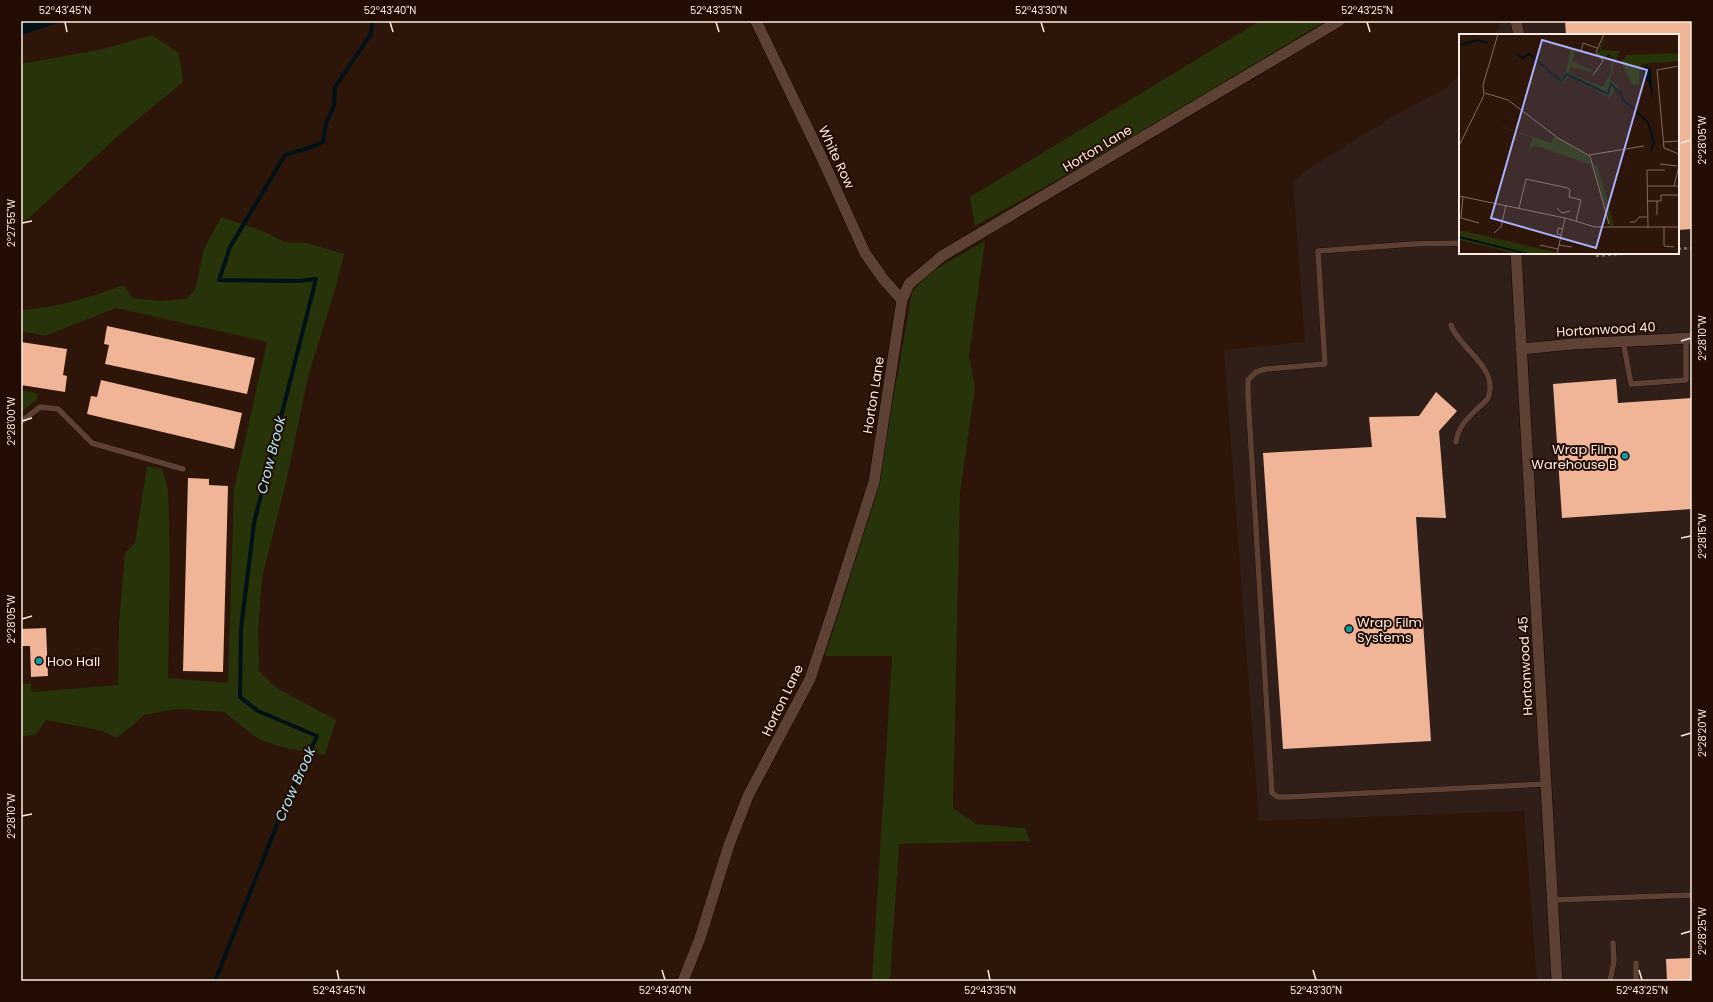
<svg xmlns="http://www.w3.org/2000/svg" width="1713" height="1002" font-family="Poppins,sans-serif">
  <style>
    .commercial { fill: #301f18 }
    .green { fill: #273308 }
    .water { fill: #001218 }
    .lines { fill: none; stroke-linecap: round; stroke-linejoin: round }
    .stream { stroke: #001218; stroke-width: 4 }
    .building { fill: #f0b597 }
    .lane-casing { stroke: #140200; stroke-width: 6 }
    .street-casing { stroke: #140200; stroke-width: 12 }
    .path { stroke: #826d62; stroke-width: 2.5; stroke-dasharray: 3 3; stroke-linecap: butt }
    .lane { stroke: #5d4134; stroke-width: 5.5 }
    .street { stroke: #5d4134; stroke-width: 11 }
    .ticks { fill: none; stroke: #fcebe3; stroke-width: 1.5 }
    .culture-dot { fill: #0f9aa8; stroke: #230c02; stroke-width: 1.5 }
    .labels { text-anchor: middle; stroke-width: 4; stroke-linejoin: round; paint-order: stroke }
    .street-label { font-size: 13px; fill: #fcebe3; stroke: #230c02 }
    .poi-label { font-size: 13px; fill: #fcebe3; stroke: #230c02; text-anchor: start }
    .water-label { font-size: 14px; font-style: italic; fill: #abe8f9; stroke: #230c02 }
    .inset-river { fill: none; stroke: #001218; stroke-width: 2 }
    .inset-road { fill: none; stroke: #806b60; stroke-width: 1 }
    .view { fill: #a8b0fc; fill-opacity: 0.15; stroke: #a8b0fc; stroke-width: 2 }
    .inset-edge { fill: none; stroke: #fcebe3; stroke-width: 2 }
    .neatline { fill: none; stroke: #fcebe3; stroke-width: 1.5 }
    .ticks-label { font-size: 10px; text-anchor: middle; fill: #fcebe3 }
  </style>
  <rect width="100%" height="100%" fill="#2d1609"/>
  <path class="commercial" d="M1498,21H1692V981H1537L1524,811L1259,821L1224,350L1305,342L1293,181L1311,167L1391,118L1449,86L1460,75V253H1678V35H1496L1500,27Z"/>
  <path class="green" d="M1260,21H1326L1098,157L975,226L970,197Z
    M152,35L179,53L183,82L119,135L28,219L21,222V64L103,49Z
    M221,217L263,231L285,242L307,243L344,254L336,286L308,377L287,478L262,578L258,631L259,671L275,687L336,720L325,755L289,749L260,740L224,712L177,709L144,715L133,725L116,738L103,731L46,720L36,734L21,737V685L31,683L32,692L118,685L119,623L125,553L135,543L147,466L162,469L168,490L170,558L168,678L228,683L234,489L267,342L116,308L45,336L21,331V310C50,309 96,296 123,285L133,298L159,301L186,299L195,290L204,249Z
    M985,241L969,356L975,387L960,493L953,808L976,824L1025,828L1030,841L899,844L890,981H872L892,656H825L877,492L912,292L929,273Z
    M21,390L37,393V400L21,412Z"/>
  <path class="water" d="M21,21H64L21,35Z"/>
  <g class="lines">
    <path class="stream" d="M215,981L284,807L317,736L258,711L240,697L241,629L254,523L316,279L298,281L219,280L230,247L285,155C298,150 311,149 323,142L326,123L334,106L335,87L371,34L372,21"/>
  </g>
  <path class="building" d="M1565,21H1692V229L1678,230V35H1566Z
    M107,326L255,358L247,394L105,364L109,345L104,344Z
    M21,342L67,349L63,375L67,376L65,392L21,385Z
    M1616,379L1618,403L1692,398V509L1562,518L1553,384Z
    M101,380L242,413L234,449L87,414L91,396L97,397Z
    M1436,392L1457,411L1439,431L1446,518L1416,517L1431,741L1283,749L1263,453L1372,447L1369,417L1419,416Z
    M188,478L209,479V485L228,486L223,672L183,671Z
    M46,628L48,676L31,677L30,646H21V629Z
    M1692,958V981H1667L1666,959Z"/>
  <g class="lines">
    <g class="lane-casing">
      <path id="lane" d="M1460,243L1413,244L1318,251L1325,364L1266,369L1256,372L1248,380V396L1272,793L1278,797H1288L1546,784
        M1451,325C1459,348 1497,366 1489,395C1488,400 1483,404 1479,407C1468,418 1458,426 1456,442
        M1623,341L1631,384L1686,380V339
        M21,422L40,407L58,409L92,443L183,469
        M1552,900L1692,895
        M1610,981L1614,961L1613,943
        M1635,981L1636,977V963"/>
    </g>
    <g class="street-casing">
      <path id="street" d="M756,21L821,156L865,253L884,280L902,300
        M1516,21L1519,35
        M1516,253L1557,981
        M1521,349L1573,344L1692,338
        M683,981L700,938L729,845L748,796L810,679L833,610L874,482L902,300L909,284L942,256L1339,21"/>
    </g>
    <path class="path" d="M1678,249L1692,248
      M1596,256L1634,253"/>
    <use href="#lane" class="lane"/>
    <use href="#street" class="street"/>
  </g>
  <path class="ticks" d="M65,22L67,32M390,22L393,32M716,22L719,32M1041,22L1044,32M1367,22L1370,32M1681,143L1691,140M22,223L32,221M1681,341L1691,338M22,421L32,418M1681,538L1691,536M22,619L32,616M1681,736L1691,733M22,816L32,814M1681,934L1691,931M337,970L339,980M662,970L665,980M988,970L990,980M1313,970L1316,980M1639,970L1642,980"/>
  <g class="culture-dot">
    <circle cx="1625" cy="456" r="4"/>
    <circle cx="1349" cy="629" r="4"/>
    <circle cx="39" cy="661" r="4"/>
  </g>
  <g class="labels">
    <g class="street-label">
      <text transform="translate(1097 148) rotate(-31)" y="5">Horton Lane</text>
      <text transform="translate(837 157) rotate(65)" y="5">White Row</text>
      <text transform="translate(1606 329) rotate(-3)" y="5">Hortonwood 40</text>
      <text transform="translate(873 395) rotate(-81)" y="5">Horton Lane</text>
      <text transform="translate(1525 666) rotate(-93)" y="5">Hortonwood 45</text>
      <text transform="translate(782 700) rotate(-64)" y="5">Horton Lane</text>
    </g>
    <g class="poi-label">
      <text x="1617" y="454" text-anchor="end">Wrap Film<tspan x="1617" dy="15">Warehouse B</tspan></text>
      <text x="1357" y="627">Wrap Film<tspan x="1357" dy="15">Systems</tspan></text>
      <text x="47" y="666">Hoo Hall</text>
    </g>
    <g class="water-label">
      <text transform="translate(271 455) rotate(-76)" y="5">Crow Brook</text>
      <text transform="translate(295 784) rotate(-66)" y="5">Crow Brook</text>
    </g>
  </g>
  <g transform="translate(1459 34)">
    <rect width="220" height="220" fill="#2d1609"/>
    <path d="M145,0L142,16L161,17L156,26L151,46L159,52L151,64L114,44L110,43L103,49L99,47L107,38L112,14L116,15L113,27L135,37L132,38L112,33L110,39L144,53L152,38V30L155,23L149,20L146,28L139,20ZM213,19L220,20V27L184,30L181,33L180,50L174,52L164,32L163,27L168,21ZM27,87L92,109L95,102L130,122L133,131L75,111L69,118L73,104ZM135,131H138L155,192H151ZM0,196L96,218L95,220H59L0,206Z" fill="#273308"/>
    <path d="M187,32L192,35L194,65L189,48L184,43V35Z" fill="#001218"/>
    <path class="inset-river" d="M0,11L19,6L29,9M58,21L64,24L70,20L102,47L108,40L149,60L152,50L163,61V65L189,88L195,109L192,116M0,203L69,220"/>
    <path class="inset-road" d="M122,18L124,9L138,14M220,32L198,36L205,114L220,120M134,41L144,27L137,18L145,0M26,59L49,66L99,104L131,122L150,190M205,108L220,107M0,112L25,61L24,51L39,0M130,121L185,112M201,130L218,132M188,152H220M215,152L220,132M0,162L106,184L136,193H220M4,162L2,184L20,189M188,167H202V161H220M198,167V181M60,174L67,145L109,154L111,156L110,163L122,166L117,187M98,174L103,179L111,177M171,188H176L180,183H188M205,193V212L215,213M189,194L188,136H206M35,199L42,193L47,171M102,201L98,200L99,194L103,195M81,211L99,215M100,211L113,213M98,220L106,184"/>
    <path class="view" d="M83,6L188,36L137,214L32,184Z"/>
    <rect width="220" height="220" class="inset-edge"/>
  </g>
  <rect width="1713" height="1002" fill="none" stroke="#230c02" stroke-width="44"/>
  <rect x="22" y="22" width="1669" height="958" class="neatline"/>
  <g class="ticks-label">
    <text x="65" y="14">52°43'45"N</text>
    <text x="390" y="14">52°43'40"N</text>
    <text x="716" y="14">52°43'35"N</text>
    <text x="1041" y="14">52°43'30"N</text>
    <text x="1367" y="14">52°43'25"N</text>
    <text transform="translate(1702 140) rotate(-90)" y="4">2°28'05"W</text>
    <text transform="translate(11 223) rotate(-90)" y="4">2°27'55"W</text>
    <text transform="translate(1702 338) rotate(-90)" y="4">2°28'10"W</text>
    <text transform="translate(11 421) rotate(-90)" y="4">2°28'00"W</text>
    <text transform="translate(1702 536) rotate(-90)" y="4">2°28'15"W</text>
    <text transform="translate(11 619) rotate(-90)" y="4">2°28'05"W</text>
    <text transform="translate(1702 733) rotate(-90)" y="4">2°28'20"W</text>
    <text transform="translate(11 816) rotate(-90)" y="4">2°28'10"W</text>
    <text transform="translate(1702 931) rotate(-90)" y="4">2°28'25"W</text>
    <text x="339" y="994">52°43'45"N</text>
    <text x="665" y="994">52°43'40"N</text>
    <text x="990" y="994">52°43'35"N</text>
    <text x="1316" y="994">52°43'30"N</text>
    <text x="1642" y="994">52°43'25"N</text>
  </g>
</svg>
